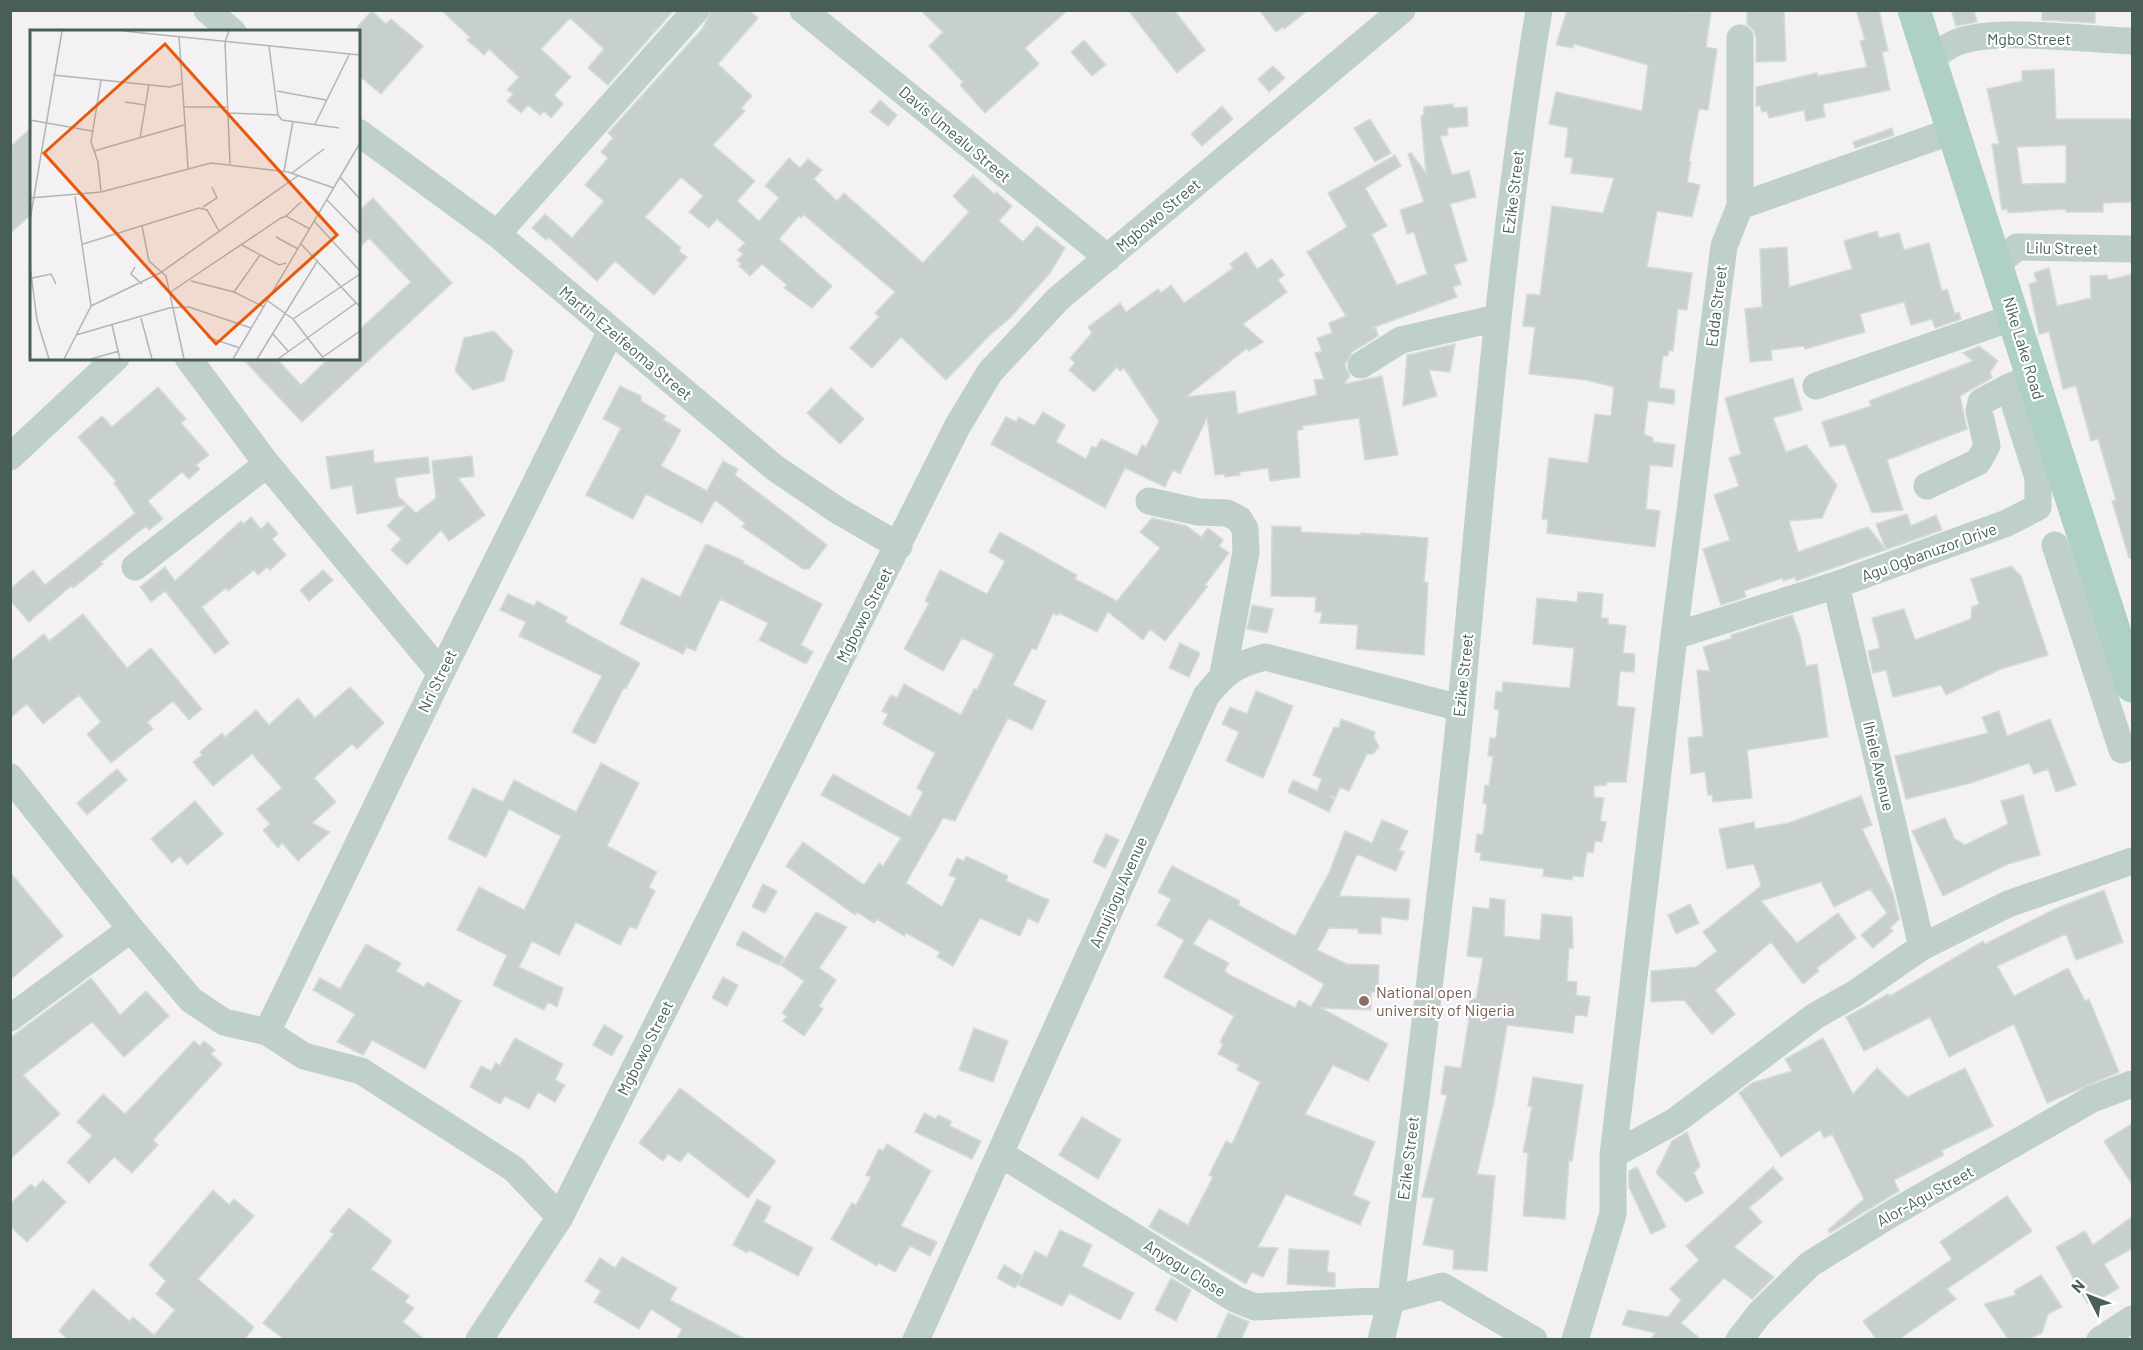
<svg xmlns="http://www.w3.org/2000/svg" width="2143" height="1350" font-family="Barlow,sans-serif">
  <style>
    .building { fill: #c8d0cf; stroke: #d4dcdb; stroke-width: 1.5; fill-rule: evenodd }
    .lines { fill: none; stroke-linecap: round; stroke-linejoin: round }
    .minor { stroke: #bed0c9; stroke-width: 27 }
    .major { stroke: #afd1c4; stroke-width: 33 }
    .education-dot { fill: #8d6e63; stroke: #fff; stroke-width: 2 }
    .labels { text-anchor: middle; stroke-width: 4.5; stroke-linejoin: round; paint-order: stroke }
    .street-label { font-size: 16px; fill: #475f56; stroke: #fff }
    .education-label { font-size: 16px; fill: #785e54; stroke: #fff; text-anchor: start }
    .inset-road { fill: none; stroke: #aeb7b4; stroke-width: 1.5 }
    .view { fill: #e8590c; fill-opacity: 0.15; stroke: #e8590c; stroke-width: 3 }
    .inset-edge { fill: none; stroke: #475f56; stroke-width: 3 }
  </style>
  <rect width="100%" height="100%" fill="#f3f1f3"/>
  <path class="building" d="M441,10H674L608,85L588,68L604,49L570,18L541,49L571,77L554,95L563,104L551,118L544,111L540,115L528,105L521,113L507,101L513,94L507,90L519,77L489,49L484,55L467,40L470,37Z
    M711,10H749L758,18L718,64L752,96L741,108L745,111L713,145L755,181L737,201L759,221L779,198L765,186L789,158L800,168L808,159L822,170L814,179L837,201L844,193L923,263L969,212L953,196L973,175L994,194L996,192L1012,206L999,221L1023,242L1037,226L1065,248L1050,273L1010,318L992,333L946,380L901,337L872,368L850,348L879,317L875,313L895,292L804,215L801,218L799,216L779,239L832,286L812,308L784,288L787,285L762,264L750,276L739,266L741,264L737,260L743,254L738,250L745,243L717,219L709,228L689,212L703,196L681,177L645,217L681,248L679,251L687,257L654,295L615,261L597,281L548,237L546,240L532,228L545,214L572,238L604,201L585,185L608,158L601,152L613,138L608,133L703,28Z
    M920,10H1068L1025,48L1039,64L985,113L960,85L963,82L929,46L943,32Z
    M1128,10H1174L1205,50L1177,73Z
    M1259,10H1308L1284,29L1283,27L1276,32Z
    M1567,10L1711,12L1706,47L1717,49L1708,110L1699,109L1689,161L1691,162L1687,182L1700,185L1692,217L1657,211L1647,267L1692,273L1687,310L1678,309L1673,351L1669,350L1668,356H1663L1659,388L1675,390L1674,404L1648,401L1644,434L1653,438V442L1675,445L1672,467L1650,465L1646,509L1660,511L1655,547L1547,533L1548,520L1542,519L1549,458L1588,463L1595,414L1611,416L1614,387L1586,380L1529,374L1535,327L1523,326L1527,294L1540,295L1552,206L1603,213L1614,178L1571,173L1573,158L1565,157L1568,128L1549,124L1556,92L1642,111L1648,65L1574,44L1573,48L1556,45Z
    M1747,10H1784L1786,61L1756,62V37L1753,30L1747,24Z
    M1856,10H1879L1888,51L1882,52L1890,90L1823,104L1825,117L1806,121L1804,110L1769,118L1767,111L1762,112L1760,105L1756,106V87L1817,73L1818,76L1867,67L1860,41L1865,40Z
    M1951,10H1974L1977,22L1956,26Z
    M2042,10H2095V23L2042,20Z
    M372,11L386,24L391,19L423,46L381,94L358,75V26Z
    M1084,40L1106,65L1092,76L1071,52Z
    M1273,66L1285,78L1269,92L1258,79Z
    M2054,69L2056,119H2133V202L2103,203V212H2066V209L2008,213L2007,209L2002,210L1992,144H1999L1987,89L2022,81V71ZM2066,145V183L2022,184L2017,147Z
    M880,100L897,115L888,126L870,112Z
    M1453,104L1454,108L1467,107L1468,126L1447,128L1448,135L1440,136L1452,175L1469,171L1476,197L1450,204L1467,261L1454,265L1461,284L1453,287L1457,297L1372,328H1376L1378,336L1352,352L1345,365L1350,376L1344,384L1382,376L1398,455L1365,460L1359,418L1302,426L1303,429L1297,431L1300,477L1270,481L1268,468L1239,472L1240,475L1225,477V474L1215,475L1207,418L1180,474L1173,470L1165,487L1125,468L1105,508L991,444L1006,417L1016,422L1019,417L1034,426L1043,412L1065,425L1056,442L1086,459L1092,446L1096,448L1101,439L1137,456L1142,445L1146,447L1159,421L1124,368L1120,371L1117,367L1094,392L1069,370L1075,363L1070,358L1092,333L1088,327L1120,303L1126,312L1158,289L1161,293L1171,285L1184,303L1233,268L1230,264L1246,252L1257,269L1272,259L1284,275L1278,280L1287,292L1243,324L1263,342L1249,351L1246,349L1186,397L1235,391L1238,414L1317,395L1314,380L1324,379L1315,353L1322,351L1317,338L1332,333L1329,323L1346,316L1307,252L1347,227L1328,193L1395,155L1401,166L1365,188L1387,226L1372,234L1397,285L1427,274L1414,232L1407,234L1400,210L1424,202L1408,154L1411,153L1426,173L1421,116L1424,115V107Z
    M1222,106L1233,119L1202,146L1191,134Z
    M1370,119L1391,153L1375,162L1354,128Z
    M32,127V214L10,233V147Z
    M1892,128L1894,135L1855,148L1853,142Z
    M373,198L452,283L302,422L242,358H276L301,385L329,358H358V331L411,282L369,238L358,249V212Z
    M1877,231L1879,238L1899,233L1904,250L1929,243L1942,291L1947,289L1955,314L1959,312L1961,319L1935,328L1932,319L1911,325L1904,302L1860,314L1865,332L1805,349L1804,346L1771,350L1772,360L1750,362L1745,309L1762,307L1760,249L1787,247L1789,287L1852,269L1844,241Z
    M2049,268L2057,306L2091,298L2090,276L2107,275L2108,280L2133,274V557L2129,558L2112,501L2116,500L2098,439L2091,441L2076,386L2063,389L2049,332L2039,334L2029,284L2037,282L2034,273Z
    M494,331L513,351L504,381L473,390L455,371L464,338Z
    M1455,344L1450,372L1429,370L1437,396L1403,406L1407,355Z
    M1979,346L1998,361L1990,372L1992,378L1960,396L1967,429L1887,460L1903,510L1872,513L1845,444L1830,447L1822,422L1871,406L1869,401L1973,361L1963,353Z
    M1793,378L1802,410L1773,418L1786,452L1806,445L1837,485L1822,518L1789,521L1798,552L1868,527L1886,550L1876,524L1907,514L1911,526L1936,515L1942,530L1796,581L1795,577L1783,581L1782,578L1744,591L1746,597L1721,605L1703,549L1730,540L1714,495L1739,486L1729,458L1741,454L1725,398Z
    M620,386L641,396V401L666,416L663,420L681,430L661,466L707,491L723,461L738,469L735,475L827,545L809,569H803L760,539L742,527L745,523L715,500L702,523L646,494L633,519L586,495L621,428L603,419Z
    M158,387L186,419L181,423L209,455L196,465L200,469L189,479L182,472L148,501L163,519L149,530L146,526L101,562L103,564L73,588L71,586L29,622L10,600V589L33,570L45,585L135,513L114,483L116,481L78,437L102,416L112,427Z
    M831,388L864,419L840,444L807,413Z
    M373,450L374,463L428,457L430,473L395,478L398,496L416,513L436,498L432,461L472,456L474,476L458,478L485,515L449,541L441,530L407,565L391,550L401,539L387,526L407,505L357,514L352,485L331,489L326,457Z
    M251,517L261,529L268,522L278,534L272,539L286,555L270,570L267,567L258,575L254,570L228,591L226,588L202,607L229,643L215,654L165,591L151,602L140,587L165,567L175,581L241,521L243,524Z
    M1152,518L1187,526L1201,537L1208,528L1223,540L1219,546L1229,553L1205,585L1208,586L1165,641L1150,629L1143,640L1108,612L1097,632L1059,613L1058,616L1053,613L1036,650L1032,648L1013,685L1046,701L1032,730L1008,718L955,821L943,818L906,883L942,907L956,878L949,875L957,858L964,861L966,856L1008,876L1006,881L1049,900L1038,923L1028,918L1020,936L980,918L953,966L937,957L940,952L906,933L904,936L877,919L874,923L857,912L855,915L786,866L803,842L864,885L879,863L883,866L901,838L821,795L833,774L910,817L923,792L917,788L935,753L883,724L888,714L882,711L891,695L897,698L904,684L961,715L974,689L977,690L994,654L962,638L943,671L904,649L929,603L925,601L940,570L987,594L1005,561L989,552L1000,532L1077,575L1075,579L1117,601L1160,548L1140,532Z
    M1272,526L1301,527V532L1361,535V533L1428,538L1424,582L1428,583L1424,655L1356,649L1358,625L1320,623L1322,612H1315L1316,597L1271,596Z
    M706,544L744,561L743,563L822,604L801,645L813,652L806,664L759,640L768,623L720,599L695,651L687,647L683,654L620,624L642,578L680,597Z
    M2011,566L2021,576L2048,655L2001,669L1946,695L1941,685L1893,697L1886,670L1873,673L1868,651L1880,648L1872,618L1904,609L1915,640L1971,619L1972,607L1979,604L1971,579Z
    M323,570L333,580L309,601L300,590Z
    M1578,592L1603,594L1601,618H1608V624L1626,626L1623,653L1635,654L1634,672L1620,671L1617,706L1635,708L1626,782H1607L1606,785L1594,786V797L1604,798L1600,821L1606,822L1602,842L1595,841L1593,853L1587,852L1583,877L1573,876L1572,880L1543,876L1544,869L1480,860L1481,853L1475,852L1477,834L1483,835L1487,804L1483,803L1485,785L1489,786L1493,756H1488L1490,738H1496L1499,710L1494,709L1496,691L1502,692L1503,682L1570,688L1574,648L1533,644L1537,598L1577,602Z
    M508,594L534,606L537,601L567,617L565,622L640,663L626,688L624,687L595,744L572,732L602,676L519,636L526,622L500,610Z
    M1252,605L1273,609L1267,633L1247,629Z
    M83,614L127,668L151,648L202,709L189,720L173,701L147,722L153,729L111,763L87,734L101,722L79,695L43,724L27,704L10,718V661L44,634L49,641Z
    M1792,615L1800,636L1806,666L1817,664L1828,737L1747,750L1752,798L1713,802L1712,795H1708L1705,772L1691,774L1689,749L1688,738L1703,736L1697,670L1710,671L1703,647L1732,638L1731,635Z
    M1180,643L1200,653L1189,677L1169,668Z
    M350,687L384,723L357,749L352,744L314,778L336,802L312,823L330,832L298,861L282,843L278,848L263,830L270,824L257,809L282,788L252,754L213,786L193,762L202,755L200,752L222,733L225,737L256,710L269,725L298,698L315,718Z
    M1256,691L1293,706L1263,778L1226,761L1239,732L1222,724L1230,707L1247,714Z
    M1999,711L2007,736L2050,719L2076,785L2056,792L2048,769L2034,774L2029,763L1971,783L1906,799L1895,756L1988,733L1982,717Z
    M1341,719L1375,732L1374,737L1379,747L1373,754H1367L1349,791L1340,787L1336,797L1329,796L1335,799L1329,812L1288,792L1293,780L1317,791L1322,779L1313,775L1334,727L1339,728Z
    M601,763L639,783L607,846L657,872L649,887L655,891L636,929L630,926L620,945L576,922L559,955L532,941L519,967L563,988L557,1007L548,1002L544,1010L493,985L507,955L457,930L479,887L524,910L561,836L509,809L486,857L448,839L473,788L503,802L514,780L576,812Z
    M117,769L127,780L87,815L77,803Z
    M2023,795L2040,855L2008,864L1943,896L1912,831L1945,818L1955,839L1965,845L2008,824L2001,801Z
    M1861,796L1872,825L1862,829L1893,893L1899,919L1890,928L1893,931L1873,948L1861,935L1887,913L1870,889L1834,907L1821,882L1761,901L1797,943L1838,913L1856,938L1817,968L1819,971L1803,984L1771,942L1715,990L1735,1014L1712,1034L1684,1000L1651,1002V971L1696,967L1717,951L1703,932L1761,886L1754,864L1727,869L1719,829L1754,822L1755,829L1789,823Z
    M195,801L223,834L187,865L180,856L172,863L151,839Z
    M1382,820L1408,831L1399,850L1404,852L1396,871L1357,854L1339,896L1410,899L1408,920L1381,917V934L1358,933V929L1329,928L1317,950L1347,964L1379,965L1378,992H1371V1010L1321,1008L1388,1044L1368,1081L1333,1065L1305,1114L1375,1142L1353,1195L1370,1202L1360,1225L1286,1194L1258,1247L1278,1248L1263,1277L1252,1272L1246,1284L1149,1227L1159,1209L1188,1225L1213,1177L1209,1175L1226,1141L1232,1144L1260,1082L1237,1070L1239,1065L1218,1054L1223,1044L1220,1042L1234,1016L1164,977L1184,940L1157,925L1171,899L1158,892L1172,866L1240,901L1238,905L1295,936L1329,873L1345,831L1372,843ZM1209,918L1324,984L1311,1007L1299,1000L1295,1008L1228,974L1225,970L1229,963L1193,944Z
    M1106,834L1119,840L1105,868L1093,862Z
    M10,872L63,936L10,980Z
    M763,884L777,891L765,913L752,907Z
    M2104,890L2123,942L2076,960L2066,934L1997,966L2014,996L2068,968L2085,1001L2089,999L2119,1072L2047,1103L2014,1024L1949,1057L1930,1017L1864,1051L1846,1017L1888,994L1890,996L1983,941L1985,944L2057,908Z
    M1490,898L1505,900L1504,936L1540,940L1542,914L1572,917L1573,948H1569L1567,981L1577,982L1576,995L1590,997L1587,1016L1575,1015L1573,1033L1507,1025L1494,1101L1477,1174L1495,1176L1487,1271L1453,1269L1454,1250L1423,1245L1434,1198L1422,1197L1447,1095L1441,1094L1445,1066L1461,1068L1469,1019H1467L1470,998L1476,999L1483,958L1467,956L1473,907L1489,909Z
    M1690,904L1699,923L1676,934L1668,915Z
    M816,912L847,927L819,968L836,980L819,1006L823,1009L804,1036L783,1021L787,1016L782,1013L804,981L781,965Z
    M743,931L784,957L779,965L736,945Z
    M366,944L401,963L396,971L424,987L427,982L461,1001L425,1069L372,1040L363,1055L337,1042L355,1014L313,990L320,978L340,989Z
    M723,977L738,985L727,1006L712,998Z
    M91,978L120,1015L146,991L169,1016L124,1057L92,1022L23,1075L60,1114L10,1159V1038Z
    M604,1025L623,1036L612,1056L593,1045Z
    M974,1028L1008,1041L993,1082L959,1070Z
    M515,1038L563,1064L555,1080L565,1085L555,1102L538,1092L529,1109L505,1096L500,1104L470,1087L481,1066L491,1071L496,1063L500,1065Z
    M1823,1038L1853,1094L1877,1068L1907,1097L1965,1068L1993,1126L1941,1151L1944,1155L1894,1180L1899,1191L1830,1233L1828,1230L1864,1199L1832,1134L1824,1138L1820,1130L1781,1157L1739,1093L1752,1083L1792,1071L1785,1059Z
    M194,1041L200,1046L204,1041L215,1050L211,1054L222,1064L153,1140L158,1145L132,1173L114,1157L89,1183L67,1162L92,1136L77,1122L103,1094L125,1114Z
    M1533,1077L1583,1085L1572,1161L1569,1160L1565,1219L1523,1216L1528,1153L1523,1152L1532,1107L1528,1106Z
    M680,1088L776,1161L748,1198L688,1152L680,1162L668,1154L663,1161L639,1143Z
    M924,1113L936,1119L938,1115L951,1121L950,1126L981,1141L972,1159L915,1132Z
    M1082,1117L1121,1140L1098,1179L1059,1155Z
    M2133,1123V1186L2104,1141Z
    M1687,1132L1700,1166L1694,1173L1703,1193L1686,1202L1656,1173L1672,1141Z
    M887,1144L931,1171L901,1226L937,1242L930,1256L910,1246L895,1272L879,1263L877,1266L831,1239L852,1203L856,1205L871,1177L866,1175L879,1149L883,1151Z
    M1637,1167L1666,1227L1651,1234L1629,1187V1171Z
    M1773,1167L1783,1179L1749,1208L1762,1222L1734,1247L1774,1277L1752,1299L1724,1278L1681,1323L1702,1340H1651L1655,1333L1622,1325L1628,1310L1668,1317L1681,1300L1670,1289L1699,1260L1686,1246Z
    M43,1180L66,1202L27,1242L10,1226V1204L31,1184L35,1188Z
    M213,1190L229,1205L234,1199L254,1216L198,1279L254,1327L244,1340H68L59,1331L93,1289L129,1321L133,1317L154,1335L175,1310L156,1294L166,1281L149,1265Z
    M2007,1196L2032,1231L1947,1289L1956,1299L1898,1340H1877L1863,1321L1952,1259L1940,1242Z
    M757,1199L771,1207L764,1222L813,1248L798,1276L749,1250L747,1253L733,1245Z
    M349,1208L392,1241L371,1269L409,1296L405,1302L414,1308L403,1322L425,1340H285L263,1323L334,1234L330,1231Z
    M2133,1216V1248L2104,1264L2119,1288L2093,1303H2087L2056,1247L2085,1231L2093,1245Z
    M1060,1230L1092,1245L1082,1266L1134,1293L1120,1320L1069,1293L1062,1306L1018,1285L1035,1251L1047,1257Z
    M1289,1249L1329,1251L1327,1272L1335,1273V1287L1287,1284Z
    M622,1257L677,1288L670,1300L747,1340H676L682,1329L651,1309L639,1329L594,1302L601,1291L585,1281L600,1258L615,1268Z
    M1004,1265L1023,1276L1015,1288L997,1278Z
    M2041,1275L2062,1307L2048,1314L2042,1333L2026,1340H2009L1984,1304L2016,1295L2014,1291Z
    M1171,1278L1191,1290L1176,1321L1155,1310Z
    M1228,1313L1249,1322L1241,1340H1216Z"/>
  <g class="lines">
    <path class="minor" d="M207,10L233,32
      M803,10L1108,258
      M1930,59C1937,54 1945,48 1953,44C1991,26 2089,40 2132,41
      M358,132L497,234L775,468L837,510L899,546
      M1740,206V38
      M497,234L696,10
      M1998,264L2017,247L2132,249
      M188,358L267,464L441,673
      M1361,365L1401,340L1497,318
      M1816,386L2014,317
      M10,457L116,358
      M1927,486L1978,462L1987,446L1979,411L1981,402L2009,387
      M1149,501L1198,512L1227,513L1239,519L1245,529L1246,552L1223,674
      M2055,545L2122,750
      M135,567L267,464
      M1836,585L1922,947
      M1674,636L1836,585L2007,523L2038,507V478L2009,387L2033,377
      M10,777L131,929L191,1000L224,1022L267,1032L304,1056L361,1071L514,1169L560,1217
      M10,1018L131,929
      M267,1032L441,673L611,331
      M1001,1154L1235,1299L1255,1307L1391,1300L1442,1286L1534,1340
      M1613,1155L1675,1121L1815,1016L1854,994L1922,947L2008,904L2132,861
      M479,1340L560,1217L957,427L990,372L1058,299L1402,10
      M916,1340L1206,696C1225,672 1235,665 1265,657L1460,708
      M1381,1340L1391,1300C1415,1101 1441,903 1461,704C1483,472 1501,240 1539,10
      M1575,1340L1613,1214V1155L1674,636L1724,246L1740,206L1955,130
      M1739,1340L1760,1313L1810,1264L1891,1214L2092,1099L2132,1084
      M2100,1340L2132,1319"/>
    <path class="major" d="M1914,10L2132,686"/>
  </g>
  <circle class="education-dot" cx="1364" cy="1001" r="6"/>
  <g class="labels">
    <g class="street-label">
      <text x="2029" y="45">Mgbo Street</text>
      <text transform="translate(955 134) rotate(40)" y="6">Davis Umealu Street</text>
      <text transform="translate(1513 192) rotate(-83)" y="6">Ezike Street</text>
      <text transform="translate(1158 215) rotate(-40)" y="6">Mgbowo Street</text>
      <text transform="translate(2062 248) rotate(1)" y="6">Lilu Street</text>
      <text transform="translate(1716 306) rotate(-83)" y="6">Edda Street</text>
      <text transform="translate(626 343) rotate(40)" y="6">Martin Ezeifeoma Street</text>
      <text transform="translate(2024 348) rotate(73)" y="6">Nike Lake Road</text>
      <text transform="translate(1929 552) rotate(-20)" y="6">Agu Ogbanuzor Drive</text>
      <text transform="translate(864 615) rotate(-63)" y="6">Mgbowo Street</text>
      <text transform="translate(1463 675) rotate(-84)" y="6">Ezike Street</text>
      <text transform="translate(437 681) rotate(-64)" y="6">Nri Street</text>
      <text transform="translate(1879 766) rotate(77)" y="6">Ihiele Avenue</text>
      <text transform="translate(1118 892) rotate(-66)" y="6">Amujiogu Avenue</text>
      <text transform="translate(645 1048) rotate(-63)" y="6">Mgbowo Street</text>
      <text transform="translate(1408 1158) rotate(-83)" y="6">Ezike Street</text>
      <text transform="translate(1925 1196) rotate(-29)" y="6">Alor-Agu Street</text>
      <text transform="translate(1185 1268) rotate(32)" y="6">Anyogu Close</text>
    </g>
    <g class="education-label">
      <text x="1376" y="998">National open<tspan x="1376" dy="18">university of Nigeria</tspan></text>
    </g>
  </g>
  <g transform="translate(30 30)">
    <rect width="330" height="330" fill="#f3f1f3"/>
    <path class="inset-road" d="M93,1L330,25M199,1L195,12L200,134M149,6L158,138M239,16L248,85M23,45L140,57L151,54M71,50L61,112L68,132L71,162M247,61L296,70M95,72L115,75M154,77H198M198,83L248,85L252,90L309,98M0,90L62,101M285,94L319,25M110,108L119,54M64,121L154,95M254,141L263,91M262,143L294,119M310,147L330,169M0,168L71,162L181,133L258,142L304,158M297,170L330,204M173,177L187,168L182,157M256,186L271,172M0,190L32,1M284,191L330,241M112,196L119,231L136,246L154,329M246,207L268,219M53,214L169,178L177,180L189,201M271,214L330,277M212,215L249,235L256,233M0,236L7,290L19,329M105,237L101,244L112,254M2,248L21,244L26,254M161,251L204,262L234,277M204,262L230,225M139,263L251,188L256,186L280,199M238,271L263,289L294,329M61,276L130,243L269,145M111,288L122,329M263,289L330,244M82,295L90,329M242,303L259,322M46,305L139,278L159,277L221,298M177,307L210,318M34,329L61,276L45,166M61,329L89,321M203,329L330,113M227,329L288,230M248,329L326,273M290,329L330,301"/>
    <path class="view" d="M135,14L307,205L186,314L14,123Z"/>
    <rect width="330" height="330" class="inset-edge"/>
  </g>
  <rect width="2143" height="1350" fill="none" stroke="#475f56" stroke-width="24"/>
  <g transform="translate(2089 1296) rotate(312)" stroke="#ffffff" stroke-width="4.5" paint-order="stroke">
  <path d="M0-4.5L10 22L0 15L-10 22Z" fill="#475f56"/>
  <text y="-9" font-size="16" font-weight="bold" text-anchor="middle" fill="#475f56">N</text>
  </g>
</svg>
